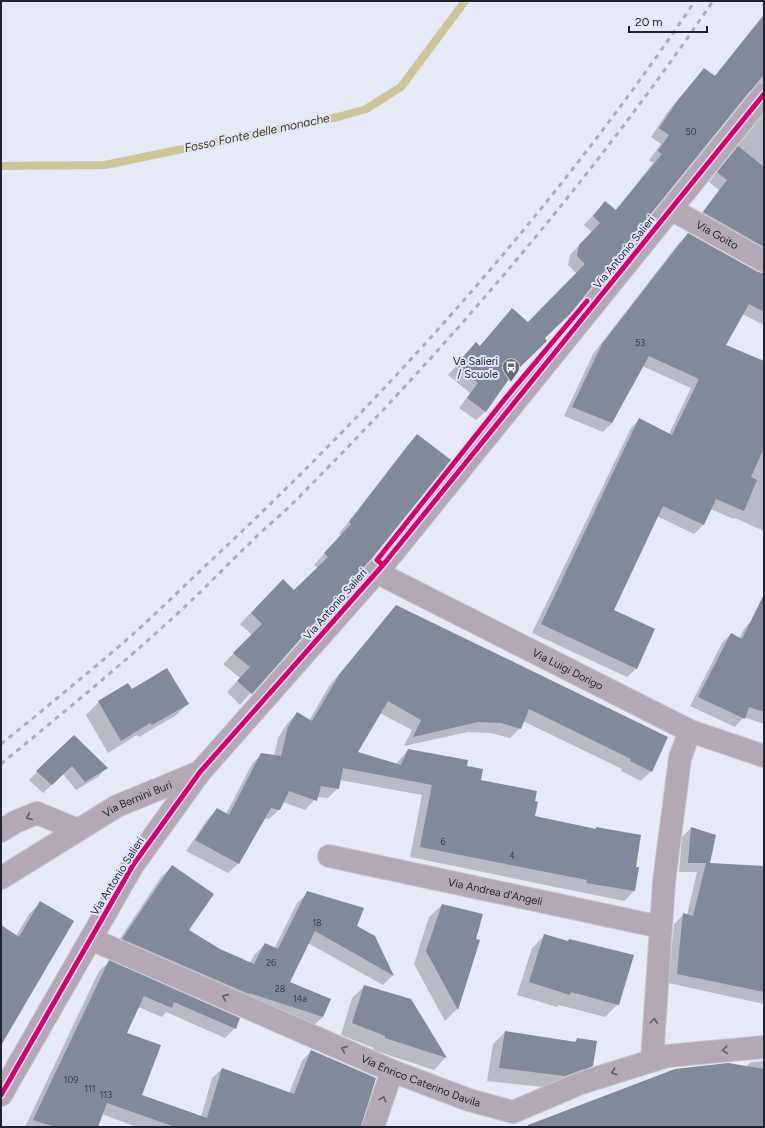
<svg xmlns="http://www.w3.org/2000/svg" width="765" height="1128" font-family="Figtree,sans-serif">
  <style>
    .shadow { fill: #0003 }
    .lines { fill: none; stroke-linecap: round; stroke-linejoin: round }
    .stream { stroke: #cfc39a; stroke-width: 8 }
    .building { fill: #818a98 }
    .minor-casing { stroke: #c4c6d1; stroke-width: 24 }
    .tertiary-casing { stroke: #c4c6d1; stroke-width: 24 }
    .minor { stroke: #b4a8b4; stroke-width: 22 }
    .tertiary { stroke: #b4a8b4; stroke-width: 22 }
    .rail { stroke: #b1adb8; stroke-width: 3; stroke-dasharray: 5 5; stroke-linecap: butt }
    .cycleway-casing { stroke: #e0e5fc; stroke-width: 8 }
    .cycleway { stroke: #d6006c; stroke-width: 5 }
    .oneway { stroke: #625e6b }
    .labels { text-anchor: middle; stroke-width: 4; stroke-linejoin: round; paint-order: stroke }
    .number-label { font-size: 9px; fill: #383c49 }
    .street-label { font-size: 11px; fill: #1f222f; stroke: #e0e5fc }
    .poi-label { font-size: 11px; fill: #1f222f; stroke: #e0e5fc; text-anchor: end }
    .water-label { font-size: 12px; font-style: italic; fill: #433600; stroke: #e0e5fc }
  </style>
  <rect width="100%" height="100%" fill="#e6e9f6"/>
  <path class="shadow" d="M764,1V7L761,5Z
    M764,14V95L757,90L750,91L544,338L509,377L485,412L476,420L459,408L470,393L448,375L476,344L479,347L512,309L528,324L577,274L568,265L570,255L592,232L584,225L605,202L615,211L653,163L649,160L661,144L651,137L669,110L705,69L714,77Z
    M764,113V262L695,222L719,190L709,182Z
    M688,234L758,273L764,274V325L742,314L725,346L764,362V531L735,518L734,519L710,509L703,525L694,534L657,516L612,610L636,669L627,677L532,633L631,428L640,419L669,434L691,388L642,366L612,423L603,432L564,416L593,354L679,243Z
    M417,435L373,556L240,705L227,692L240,678L223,664L252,635L240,624L272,591L294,592L318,568L314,565L341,535L339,534L407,446Z
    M396,606L651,771L641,781L621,771L622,769L523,721L520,728L510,738L491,733L468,732L404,746L412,730L380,713L357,752L396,764L408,750L466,767L480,780L534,817L595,829L596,828L635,867L634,891L624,901L410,857L422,795L340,780L338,788L328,798L317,797L305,810L283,802L280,809L269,819L264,818L239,863L228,873L186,851L207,820L217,809L226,814L252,764L262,754L274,756L278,738L287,724L297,713L309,721L329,686Z
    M752,620L764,626V724L744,717L735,727L690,706L722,643L731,634L739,639L744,629Z
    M128,684L131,690L188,704L175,716L139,737L137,735L108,753L86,715L99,702Z
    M74,736L106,768L98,777L76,790L63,774L43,793L29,780Z
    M691,828L709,864L764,867V1004L668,983L674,924L683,915H687L697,872H679L682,837Z
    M172,867L188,931L219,950L250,963L254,955L265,944L274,949L297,903L308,893L355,926L393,975L383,985L308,943L288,982L323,1017L312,1027L113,949L161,877Z
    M41,902L72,922L1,1046V927L16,936L29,914Z
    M442,905L475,940L479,941L457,1009L445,1021L414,964L429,917Z
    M545,935L618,1004L605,1017L559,1005L557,1007L517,995L532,948Z
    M109,962L235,1028L225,1038L166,1012L162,1017L138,1007L126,1033L141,1095L201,1117L212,1078L222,1069L289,1093L302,1061L311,1051L360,1127H136L102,1114L97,1127H25L99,971Z
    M365,986L410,1000L445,1058L434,1070L373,1050L374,1048L341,1035L352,998Z
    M505,1032L574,1042L578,1039L592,1066L580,1078L552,1088L487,1081L493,1044Z
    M764,1061V1127H539L746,1067L751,1062Z"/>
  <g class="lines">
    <path class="stream" d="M1,166L105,165L338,117L366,109L401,87L465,1"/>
  </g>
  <path class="building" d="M764,15V74L570,314L545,338L547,341L511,376L486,412L467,398L478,383L456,365L476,342L480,346L512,308L528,322L585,264L577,256L579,245L600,223L593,216L605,201L616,210L662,154L658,151L669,135L659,128L678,100L704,68L715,76Z
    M738,146L764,167V247L703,212L727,180L717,172Z
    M688,233L758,272L764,273V312L749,304L726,345L764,361V448L751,477L757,480L744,511L716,499L704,525L663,506L614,610L655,629L637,669L541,624L639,418L672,435L699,379L649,356L612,423L572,407L602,344Z
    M417,434L451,460L373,557L252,694L237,681L250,667L233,653L262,624L251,613L283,579L294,590L328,557L324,553L351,524L349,522Z
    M764,594V712L749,707L745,719L698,697L731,633L742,639Z
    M396,605L668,737L652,772L630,761L631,759L529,709L521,729L501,723L478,722L413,737L421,720L388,701L358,752L401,765L408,749L468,760L467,766L483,769L481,780L537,791L535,801L538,802L535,816L596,829V827L641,835L636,867H639L635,891L586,883L587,880L420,847L432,785L343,768L339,789L321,786L317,801L289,791L280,810L271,808L239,864L195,840L217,808L229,815L261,753L281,756L288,727L297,712L312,721L339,675Z
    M167,668L189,704L152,725L150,723L121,741L98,701L128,683L132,689Z
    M74,735L108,768L85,782L72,766L52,785L36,771Z
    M691,827L716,835L710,863L764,866V992L677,974L683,913L693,916L706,863H688Z
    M172,865L214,894L189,930L220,949L254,964L265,943L278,949L307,891L364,908L357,926L375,936L394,976L315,931L290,982L331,999L323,1017L249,993V994L122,939Z
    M40,901L74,921L1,1045V925L19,937Z
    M442,904L483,914L476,939L480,940L458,1010L426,951Z
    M544,934L568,941L569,939L634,955L619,1005L571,992L570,995L529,982Z
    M109,960L240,1018L236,1029L174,1002L172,1008L144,996L127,1033L161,1045L142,1095L207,1118L222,1068L294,1094L311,1050L376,1078L361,1127H175L107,1103L98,1127H56L33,1120Z
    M364,985L411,999L447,1058L385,1038V1036L352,1023Z
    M505,1031L576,1042L577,1038L597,1041L593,1066L565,1076L499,1068Z
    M728,1063L764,1069V1127H528V1125L675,1069Z"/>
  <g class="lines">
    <g class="minor-casing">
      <g id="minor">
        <path id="s1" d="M671,209L764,261"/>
        <path d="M1,831L15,822L37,813L78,830"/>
        <path id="s2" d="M329,856L661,927"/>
        <path id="s3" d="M91,939L392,1071L469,1100L513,1112L581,1083L667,1056L764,1047"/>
        <path d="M652,1060L664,882L680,758L690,731"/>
        <path d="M1,1095L133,865L200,772"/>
        <path d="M373,1127L392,1071"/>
      </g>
    </g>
    <g class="tertiary-casing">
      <g id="tertiary">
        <path id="s4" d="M376,572L690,731L764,756"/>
        <path id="s5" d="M1,878L117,806L200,772L383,565L764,94"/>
      </g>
    </g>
    <use href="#minor" class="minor"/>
    <use href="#tertiary" class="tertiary"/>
    <path class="rail" d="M1,744C42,711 83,677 123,643C155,615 186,584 217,555C395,388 559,203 695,1
      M1,764C66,710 132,657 193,599C212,581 230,562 249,544C262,530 278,518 291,505C446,350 590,182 713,1"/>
    <g class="cycleway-casing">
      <path id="cycleway" d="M383,565L377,560L504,400L587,301
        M1,1095L133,865L200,772L383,565L764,94"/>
    </g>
    <use href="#cycleway" class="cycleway"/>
  </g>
  <defs><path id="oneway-chevron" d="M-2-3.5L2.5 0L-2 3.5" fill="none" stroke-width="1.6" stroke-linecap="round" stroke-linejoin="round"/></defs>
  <g class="oneway">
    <use href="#oneway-chevron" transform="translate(29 817) rotate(157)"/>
    <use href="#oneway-chevron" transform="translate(225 997) rotate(-156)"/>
    <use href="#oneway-chevron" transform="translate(654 1021) rotate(-86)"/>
    <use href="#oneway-chevron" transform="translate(344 1049) rotate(-156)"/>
    <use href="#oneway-chevron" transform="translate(725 1050) rotate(175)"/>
    <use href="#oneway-chevron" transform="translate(614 1072) rotate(162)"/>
    <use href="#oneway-chevron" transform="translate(383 1099) rotate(-71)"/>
  </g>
  <defs>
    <g id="bus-pin" transform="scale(0.9)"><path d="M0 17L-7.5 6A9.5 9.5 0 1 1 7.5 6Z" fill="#656875" stroke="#e0e5fc"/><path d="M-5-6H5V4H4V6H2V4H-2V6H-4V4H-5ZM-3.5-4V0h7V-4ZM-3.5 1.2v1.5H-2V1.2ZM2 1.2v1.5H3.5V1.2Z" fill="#fff"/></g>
  </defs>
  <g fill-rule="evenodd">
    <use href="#bus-pin" x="511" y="367"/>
  </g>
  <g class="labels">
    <g class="number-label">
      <text x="691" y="135">50</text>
      <text x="640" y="346">53</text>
      <text x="443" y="845">6</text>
      <text x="512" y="859">4</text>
      <text x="317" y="926">18</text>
      <text x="271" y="966">26</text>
      <text x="280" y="992">28</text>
      <text x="300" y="1002">14a</text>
      <text x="71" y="1083">109</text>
      <text x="90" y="1092">111</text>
      <text x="106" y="1098">113</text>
    </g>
    <g class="street-label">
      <text dy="4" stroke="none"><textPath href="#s1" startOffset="53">Via Goito</textPath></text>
      <text transform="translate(624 252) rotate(-51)" y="4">Via Antonio Salieri</text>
      <text transform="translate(335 604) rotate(-49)" y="4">Via Antonio Salieri</text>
      <text dy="4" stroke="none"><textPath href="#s4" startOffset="215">Via Luigi Dorigo</textPath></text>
      <text dy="4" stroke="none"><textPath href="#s5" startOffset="158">Via Bernini Buri</textPath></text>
      <text transform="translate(117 876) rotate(-58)" y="4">Via Antonio Salieri</text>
      <text dy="4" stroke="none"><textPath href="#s2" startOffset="170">Via Andrea d'Angeli</textPath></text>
      <text dy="4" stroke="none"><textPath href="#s3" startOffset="359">Via Enrico Caterino Davila</textPath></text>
    </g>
    <g class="poi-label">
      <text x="498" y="365">Va Salieri<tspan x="498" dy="13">/ Scuole</tspan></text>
    </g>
    <g class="water-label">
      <text transform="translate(257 133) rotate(-12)" y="4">Fosso Fonte delle monache</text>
    </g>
  </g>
  <rect width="765" height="1128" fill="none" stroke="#1f222f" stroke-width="4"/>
  <path d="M629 26v6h78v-6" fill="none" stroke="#1f222f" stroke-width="2"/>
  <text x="635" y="26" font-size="12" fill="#1f222f" stroke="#e0e5fc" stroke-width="3" paint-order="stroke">20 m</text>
</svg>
